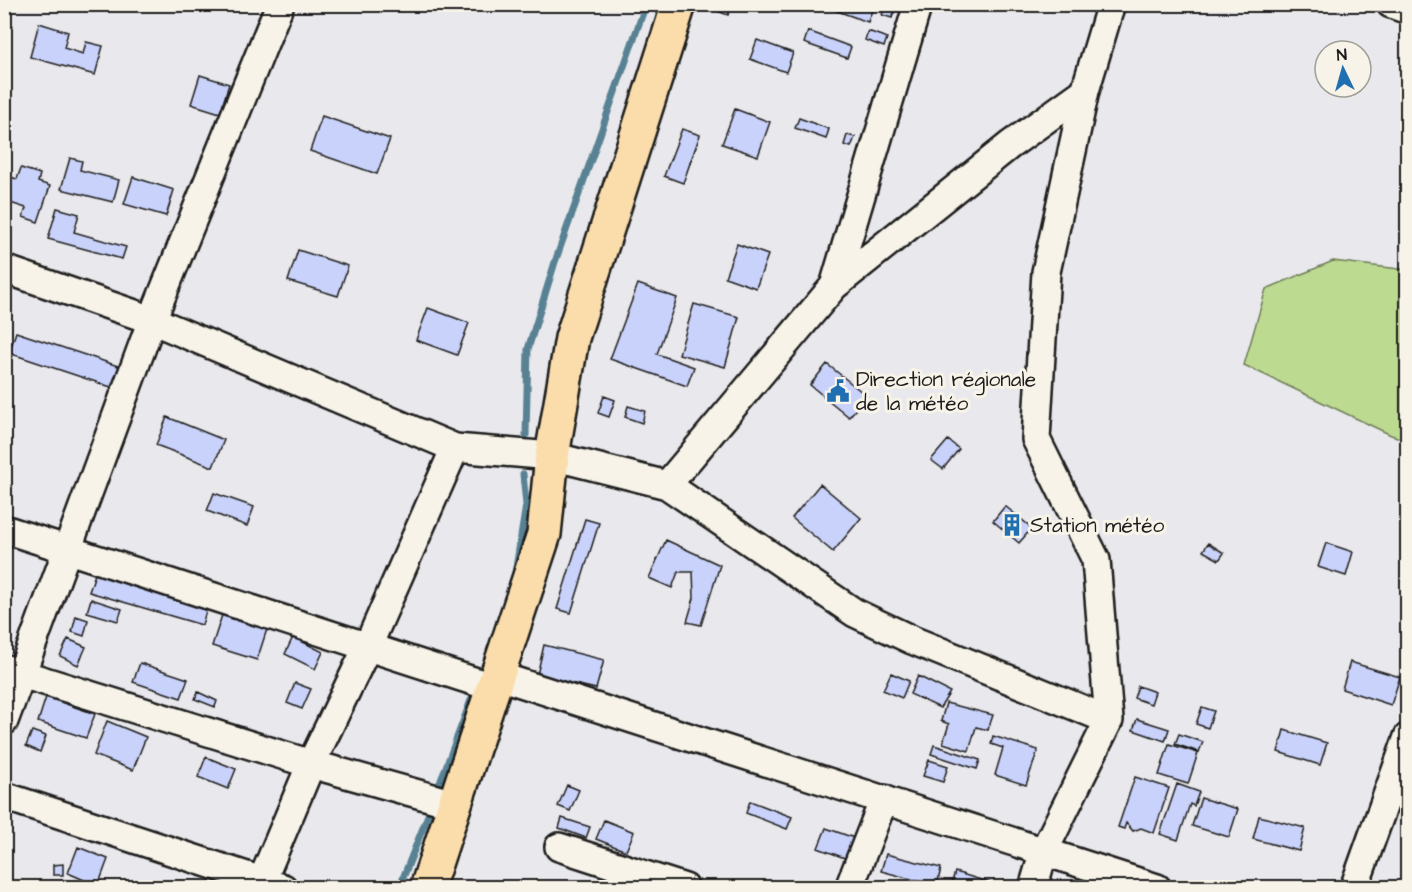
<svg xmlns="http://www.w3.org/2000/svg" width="1412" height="892" font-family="'Architects Daughter',sans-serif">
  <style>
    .green { fill: #bdda91; stroke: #6c7b56; stroke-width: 1.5 }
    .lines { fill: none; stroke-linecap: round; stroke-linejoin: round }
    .stream { stroke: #598293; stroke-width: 7 }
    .building { fill: #c9d2fa; stroke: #1c1c1c; stroke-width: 1.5 }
    .street-casing { stroke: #1c1c1c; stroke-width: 32 }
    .primary-casing { stroke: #1c1c1c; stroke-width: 38 }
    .street { stroke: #f7f3e8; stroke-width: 27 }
    .primary { stroke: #faddab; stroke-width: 33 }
    .labels { text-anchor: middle; stroke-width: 6; stroke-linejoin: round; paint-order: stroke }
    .poi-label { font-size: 21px; fill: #1c1c1c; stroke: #f7f3e8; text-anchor: start }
  </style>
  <rect width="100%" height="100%" fill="#e9e9ed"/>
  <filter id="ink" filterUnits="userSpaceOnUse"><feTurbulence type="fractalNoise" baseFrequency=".0167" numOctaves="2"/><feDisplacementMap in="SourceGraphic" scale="12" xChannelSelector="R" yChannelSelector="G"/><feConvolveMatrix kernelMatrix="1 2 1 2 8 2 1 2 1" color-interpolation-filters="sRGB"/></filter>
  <g filter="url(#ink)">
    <path class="green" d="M1333,261L1407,270V440L1391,435L1244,365L1266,289Z"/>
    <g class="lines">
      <path class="stream" d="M526,435L528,349L555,262L646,4
        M515,574L526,505L523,474
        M440,783L471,700
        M399,888L432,805"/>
    </g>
    <path class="building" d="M714,4H732L728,15L712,9Z
      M827,4H874L868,22L826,7Z
      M886,4H897L892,18L882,15Z
      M39,23L68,32L64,48L83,54L86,42L103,46L95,75L30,57Z
      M808,31L851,47L847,58L804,43Z
      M868,31L887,38L884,47L865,40Z
      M757,40L793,53L786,72L750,59Z
      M200,75L229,84L220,113L191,104Z
      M735,109L770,122L758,156L722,144Z
      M322,116L390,139L377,174L310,151Z
      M799,118L829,129L826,139L795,128Z
      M682,129L700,135L683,183L664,176Z
      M847,135L855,137L851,147L844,145Z
      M70,158L82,161L80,170L119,180L113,202L61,189Z
      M21,168L40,174L38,182L50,186L38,222L23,217L26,208L4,201V175L17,179Z
      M133,177L174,190L166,216L124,204Z
      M57,208L79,214L74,232L126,247L122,259L48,239Z
      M737,244L768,255L756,288L725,277Z
      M298,250L348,266L338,296L288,281Z
      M638,284L677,298L657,354L694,367L687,386L610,359Z
      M694,304L739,317L725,367L679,354Z
      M428,308L469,323L457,355L416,340Z
      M16,332L121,367L114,388L9,353Z
      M827,364L867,396L849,417L810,385Z
      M604,396L615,400L609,417L598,413Z
      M628,406L645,411L642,423L625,417Z
      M167,417L224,440L213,467L156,445Z
      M948,440L959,449L943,469L931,460Z
      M820,484L861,518L833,552L792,518Z
      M214,493L254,507L247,526L207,511Z
      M1005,506L1032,528L1019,543L993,521Z
      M585,519L599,523L571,613L557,609Z
      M666,540L720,565L701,625L687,622L694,598L693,572H678L672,588L649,578Z
      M1208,543L1224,553L1219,560L1203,551Z
      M1326,543L1353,552L1346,576L1318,567Z
      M96,571L208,604L202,625L89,592Z
      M91,599L122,609L118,621L87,612Z
      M223,612L268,626L257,660L212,646Z
      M76,616L88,620L84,636L72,632Z
      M293,637L323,652L315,669L285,654Z
      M68,639L86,647L78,665L60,656Z
      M544,645L604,660L596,689L537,675Z
      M1350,662L1400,677L1391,705L1342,689Z
      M140,663L188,679L181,698L133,682Z
      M891,673L909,681L902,698L883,690Z
      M918,676L950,692L940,708L910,694Z
      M295,683L311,689L302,709L287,703Z
      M1138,686L1155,692L1151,704L1134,698Z
      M198,692L217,701L215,707L195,699Z
      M46,697L95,714L86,738L38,722Z
      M946,703L993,715L988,730L976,727L969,751L943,743L949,724L941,721Z
      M1202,707L1214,711L1208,728L1196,724Z
      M1137,719L1169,729L1165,741L1133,730Z
      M107,721L146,737L133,770L94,755Z
      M1284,730L1327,743L1320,765L1278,752Z
      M32,731L46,736L40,752L26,746Z
      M1179,734L1203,742L1199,752L1175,744Z
      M993,736L1038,750L1026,785L995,775L1003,748L991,744Z
      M1169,744L1198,753L1188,784L1159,775Z
      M934,745L980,760L977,769L931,754Z
      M206,757L236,769L228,789L198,777Z
      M929,760L948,766L943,782L923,776Z
      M1135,777L1169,788L1154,833L1141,828L1133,831L1126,823L1124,829L1118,827Z
      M1177,784L1199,792L1194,806L1190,804L1178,840L1160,834Z
      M567,785L579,790L570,811L558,806Z
      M1201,798L1238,809L1229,837L1192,826Z
      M750,801L792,817L787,829L746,813Z
      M1259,816L1305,828L1299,851L1253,839Z
      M562,818L590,827L586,838L559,828Z
      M604,820L634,832L626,851L596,839Z
      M826,828L857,839L850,860L818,848Z
      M78,847L108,859L98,886L68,873Z
      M886,854L941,868L937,886L881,871Z
      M63,864V875H53V865Z
      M955,872L1001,886V888H950Z
      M592,883L608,888H590Z"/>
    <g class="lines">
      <g class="street-casing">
        <path id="street" d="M1391,4L1408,10
          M4,269L152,320L455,448L552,456L667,485L855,613L912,640L1109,720L1044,851L1033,888
          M834,286L1010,145L1085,91
          M667,485L834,286L918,4
          M4,529L495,688
          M6,669L311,764L454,804
          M499,676L1157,888
          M1109,720L1096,560L1036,439L1046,272L1085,91L1111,4
          M4,721L152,320L280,4
          M4,796L283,888
          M559,847L685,888
          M259,888L311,764L367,648L455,448
          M849,888L884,799
          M1354,888L1408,737"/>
      </g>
      <g class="primary-casing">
        <path id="primary" d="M427,888L544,534L552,456L572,338L679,4"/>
      </g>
      <use href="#street" class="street"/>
      <use href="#primary" class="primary"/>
    </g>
  </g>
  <defs>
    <g id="civic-bare" transform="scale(1.8)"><path d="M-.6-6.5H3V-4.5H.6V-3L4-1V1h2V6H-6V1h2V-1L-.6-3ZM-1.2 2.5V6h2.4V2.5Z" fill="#1f6fb2" stroke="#f7f3e8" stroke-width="2.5" paint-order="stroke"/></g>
    <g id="building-bare" transform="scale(1.8)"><path d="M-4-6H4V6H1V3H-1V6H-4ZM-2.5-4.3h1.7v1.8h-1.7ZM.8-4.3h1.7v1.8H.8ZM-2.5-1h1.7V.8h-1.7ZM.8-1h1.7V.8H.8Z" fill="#1f6fb2" stroke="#f7f3e8" stroke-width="2.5" paint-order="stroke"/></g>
  </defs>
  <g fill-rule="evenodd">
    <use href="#civic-bare" x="838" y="391"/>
    <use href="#building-bare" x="1012" y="525"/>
  </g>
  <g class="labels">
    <g class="poi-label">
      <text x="856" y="386">Direction régionale<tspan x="856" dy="24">de la météo</tspan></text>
      <text x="1030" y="532">Station météo</text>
    </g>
  </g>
  <rect width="1412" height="892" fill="none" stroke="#f7f3e8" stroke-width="24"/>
  <rect x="12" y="12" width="1388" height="868" fill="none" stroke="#1c1c1c" stroke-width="2" filter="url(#ink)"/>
  <g transform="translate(1343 69) rotate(355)"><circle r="28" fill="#f7f3e8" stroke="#9f9d96" stroke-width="1.5"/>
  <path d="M0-4.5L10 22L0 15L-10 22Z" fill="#1f6fb2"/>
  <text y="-9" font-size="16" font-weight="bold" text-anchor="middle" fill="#1c1c1c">N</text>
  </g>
</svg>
